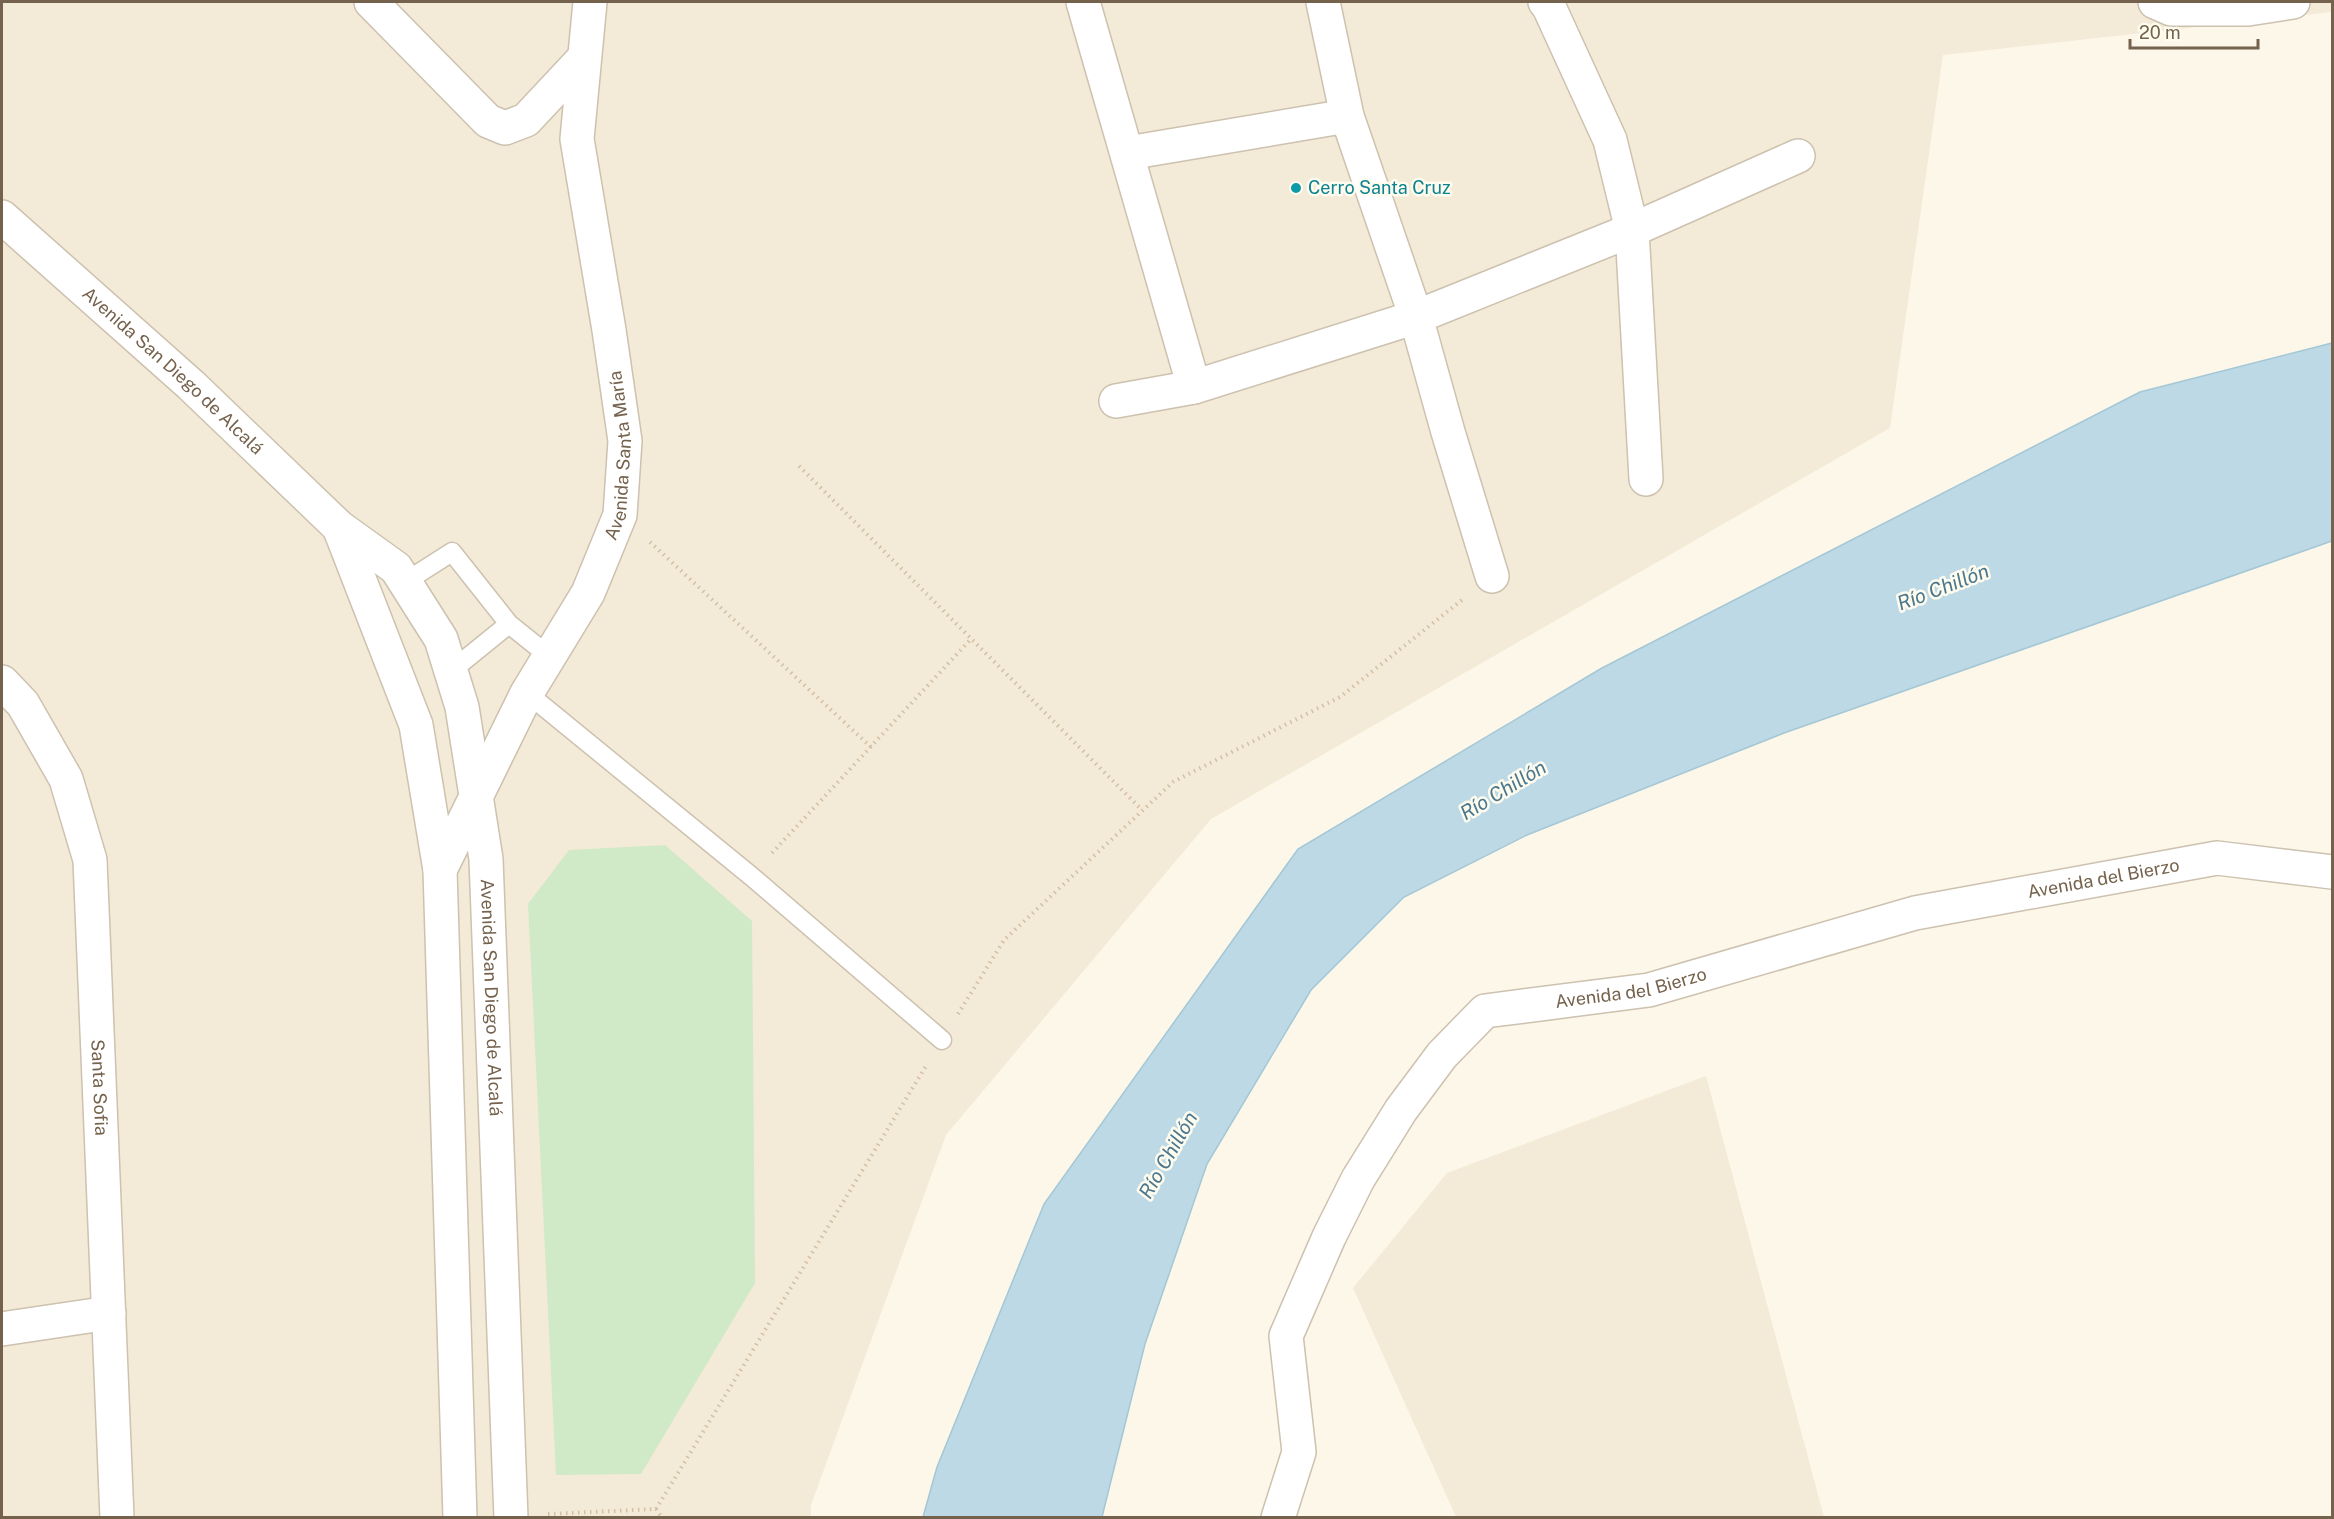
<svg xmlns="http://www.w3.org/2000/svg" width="2334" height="1519" font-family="'Public Sans',sans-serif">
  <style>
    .residential { fill: #f3ebd7 }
    .green { fill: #d0e9c7 }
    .water { fill: #bdd9e5; stroke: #a4c7d6; stroke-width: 1.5 }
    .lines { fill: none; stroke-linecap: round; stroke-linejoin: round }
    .service-casing { stroke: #cdc1af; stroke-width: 21 }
    .minor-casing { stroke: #cdc1af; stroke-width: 36 }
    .tertiary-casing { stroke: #cdc1af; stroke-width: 36 }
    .path { stroke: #d5bfa4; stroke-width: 4; stroke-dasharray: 1.5 4.5; stroke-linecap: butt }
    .service { stroke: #fff; stroke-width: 18 }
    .minor { stroke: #fff; stroke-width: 33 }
    .tertiary { stroke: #fff; stroke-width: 33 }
    .culture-dot { fill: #0f9aa8; stroke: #fefbef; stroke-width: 2 }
    .labels { text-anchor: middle; stroke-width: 5; stroke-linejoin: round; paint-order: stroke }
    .culture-label { font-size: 18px; fill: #0d838f; stroke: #fefbef; text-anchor: start }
    .street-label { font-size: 18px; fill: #75624d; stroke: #fefbef }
    .water-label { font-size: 20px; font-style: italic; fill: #4b788e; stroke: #fefbef }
  </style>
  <rect width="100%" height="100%" fill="#fcf7e9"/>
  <path class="residential" d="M2,2H2332V12L1943,55L1890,428L1211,819L946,1135L811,1505V1517L2,1518Z
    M1706,1076L1824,1517H1456L1353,1288L1447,1173Z"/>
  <path class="green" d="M665,845L752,921L755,1283L641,1474L556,1475L528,904L569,850Z"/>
  <path class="water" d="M2332,343V541L1784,733L1527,835L1404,897L1311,990L1207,1164L1145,1344L1102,1517H923L937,1467L1044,1204L1298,849L1602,668L2140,392Z"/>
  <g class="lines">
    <g class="service-casing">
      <path id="service" d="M405,582L452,552L509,624L451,671
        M509,624L549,656
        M527,693L751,876L942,1040"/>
    </g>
    <g class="minor-casing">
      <g id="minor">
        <path d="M371,2L488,121L505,128L526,120L584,58"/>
        <path d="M1083,2L1194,387"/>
        <path d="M1323,2L1347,116L1416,317L1448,432L1492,576"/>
        <path d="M1545,2L1549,7L1610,140L1632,230L1646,479"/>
        <path d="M2155,2L2171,9H2248L2293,2"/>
        <path d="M1128,153L1347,116"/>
        <path d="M1116,401L1194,387L1416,317L1632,230L1798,156"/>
        <path id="s1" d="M2,682L23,704L66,779L90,860L117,1518"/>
        <path d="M2,1329L109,1313"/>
        <path id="s2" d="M1278,1518L1299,1452L1286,1336L1329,1237L1358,1179L1401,1110L1442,1055L1485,1011L1649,990L1915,913L2217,858L2332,872"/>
      </g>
    </g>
    <g class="tertiary-casing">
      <g id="tertiary">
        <path id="s3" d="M2,217L191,385L339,527L396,568L441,639L462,707L486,859L511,1518"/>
        <path d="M339,527L416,725L440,870L460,1518"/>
        <path id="s4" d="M440,870L527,693L588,593L620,515L625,441L609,330L577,139L590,2"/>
      </g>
    </g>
    <path class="path" d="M799,466L1142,810
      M650,542L871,747
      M772,853L971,639
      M958,1014L1004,940L1173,782L1340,697L1462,600
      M656,1509L926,1066
      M548,1514L656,1509L662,1518"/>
    <use href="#service" class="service"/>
    <use href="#minor" class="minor"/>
    <use href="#tertiary" class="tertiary"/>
  </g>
  <circle class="culture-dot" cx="1296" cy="188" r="6"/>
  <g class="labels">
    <g class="culture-label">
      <text x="1308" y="194">Cerro Santa Cruz</text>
    </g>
    <g class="street-label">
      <text dy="6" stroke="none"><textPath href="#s3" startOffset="230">Avenida San Diego de Alcalá</textPath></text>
      <text dy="6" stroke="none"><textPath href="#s4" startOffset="458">Avenida Santa María</textPath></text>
      <text dy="6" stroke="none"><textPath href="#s2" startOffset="1204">Avenida del Bierzo</textPath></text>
      <text dy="6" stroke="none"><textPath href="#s2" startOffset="718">Avenida del Bierzo</textPath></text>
      <text dy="6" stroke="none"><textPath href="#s3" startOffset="976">Avenida San Diego de Alcalá</textPath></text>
      <text dy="6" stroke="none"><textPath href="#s1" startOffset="429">Santa Sofia</textPath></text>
    </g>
    <g class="water-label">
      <text transform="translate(1943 587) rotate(-21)" y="7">Río Chillón</text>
      <text transform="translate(1503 790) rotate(-31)" y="7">Río Chillón</text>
      <text transform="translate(1168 1155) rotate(-60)" y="7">Río Chillón</text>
    </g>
  </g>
  <rect width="2334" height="1519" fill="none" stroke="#75624d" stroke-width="6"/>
  <path d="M2130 39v9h128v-9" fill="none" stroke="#75624d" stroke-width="3"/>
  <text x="2139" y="39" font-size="18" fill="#75624d" stroke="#fefbef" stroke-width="4.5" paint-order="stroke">20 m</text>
</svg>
